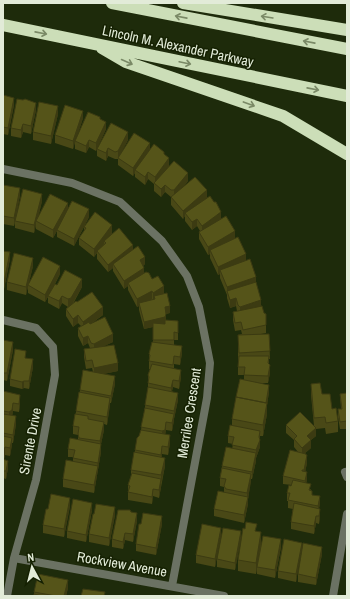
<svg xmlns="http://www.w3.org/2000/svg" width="350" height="599" font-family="'Archivo Narrow',sans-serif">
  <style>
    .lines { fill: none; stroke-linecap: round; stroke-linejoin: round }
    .minor { stroke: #6b7263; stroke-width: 8 }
    .motorway { stroke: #ccdeb8; stroke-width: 12 }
    .wall { fill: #494816 }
    .shaded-wall { fill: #3c3b12 }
    .building { fill: #555419; stroke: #3c3b12 }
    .oneway { stroke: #7a8966 }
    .labels { text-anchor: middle; stroke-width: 3; stroke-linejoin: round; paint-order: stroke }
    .street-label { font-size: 14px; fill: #e2ebd8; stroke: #152102 }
  </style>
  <rect width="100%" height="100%" fill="#1e2b0b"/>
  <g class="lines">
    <path class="minor" d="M3,169L72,183L120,202L162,241L187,276L199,307L210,363L207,398L172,586
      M3,320L36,328L53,347L55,375L36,480L14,558L7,596
      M345,472L347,477
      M14,558L224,596
      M333,596L347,514"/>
    <path class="motorway" d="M112,3L347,49
      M183,3L347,30
      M3,25C118,48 232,73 347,96
      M102,48L126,62L283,116L347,154"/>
  </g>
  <path class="wall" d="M3,95L14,105L8,135L3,134Z
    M36,110L31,134L23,132L21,138L11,136V128Z
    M58,114L51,144L33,140V132Z
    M83,118L76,140L100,119L106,129L96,151L89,147L86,153L75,149V141L73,149L55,143V135Z
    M128,140L122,151L150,149L164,154L169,166L188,181L182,188L207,198L203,201L221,219L235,238L256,284L266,325V333L261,334H269L270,359H269V363L270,373L268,383H262L269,392L267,405V414L263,436H260V447L256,458V461L252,479H251L248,499V504L244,523L214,516V509L224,492V487L220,486V478L222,466L232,449L233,444L228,443V436L232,425V419L240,379L244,380V375H238V335L242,334L241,330L235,331L233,320V312L237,311L236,306L230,308L227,298V295L220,278V274L218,275L210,258V254L208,255L199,239V232L200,231L197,226L192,230L185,221V216L183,219L171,205V197L165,192L161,197L154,191V184L148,179L145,185L135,177V173L133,176L118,165V159H115L108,156L106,161L97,156V149Z
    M3,185L20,195L16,218L42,201L38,218L68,209L89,217L85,225L112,233L111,235L133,250L145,264L143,266L144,273L152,279L164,293L170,313L166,314V320L178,321V340H174V345L182,353L180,365L174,364V368L181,377L179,389L173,387L172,391L178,400L174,419L172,431L166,430L165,434L170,443L168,455L162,454V457L165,466L159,498L153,496L152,504L128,500V485L131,477V470L135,453V450L141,430L148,389V375L150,369H149V354L153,342V327L144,329L139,310V306L137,307L128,290V286L124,289L113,271V268L108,272L97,259V253L94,257L79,245V238L84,232V227L74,246L57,237V231L53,238L36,229V225L34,233L15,228V222L14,226L3,224Z
    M3,251L10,259L4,289H3Z
    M33,266L26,295L7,290V282Z
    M60,274L55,284L57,285L82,287L73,304L77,302L103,315L91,324L113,342L104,346L118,371L103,374L115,384L111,403H110L107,425L104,424V430L101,444V452L94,493L63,487V479L73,462V457H68V449L78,440V435L73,434V426L80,393V390L93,372L92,368L86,369L84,357V349L90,348L88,343L83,346L78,336V328L81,326L78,323L73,327L66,316V309L68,307L62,303L59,309L48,303V297L45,302L28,293V285Z
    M3,340L13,350L7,381L3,380Z
    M26,358L33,367L29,389L24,388L22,389L10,386V379Z
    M311,384L322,394L332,409L338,421V432L326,434L325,428L316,429V436L311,440V448L305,453L306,455L307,463L305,472L307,480L306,483L311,490L312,495L320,504L319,508L320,516L319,524L316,523L314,534L291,529V522L293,509L288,508V501H287V493L292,485L283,484V476L298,452L294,447V440L286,433V425L314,426L311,395Z
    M3,391L20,403L19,412L13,411L12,416L16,424L13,443H12L10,456L5,455L4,460L8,468L6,479L3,478Z
    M347,393V429H340L338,417V409H341L340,394Z
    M70,506L64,537L43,533V525L48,509Z
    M92,510L86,542L67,538V531Z
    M115,515L109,546L89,542V534Z
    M137,521L133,542L125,540L123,549L112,547V539Z
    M141,524H162L156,555L136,551V544Z
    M257,531L261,543L281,547L275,578L257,574V568L256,574L238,571V560Z
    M221,536L215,567L196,563V555Z
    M241,539L235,570L217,567V559Z
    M302,543L296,582L278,578V571Z
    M322,554L316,585L298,582V574Z
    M68,588L66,596H34V592Z"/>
  <path class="shaded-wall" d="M14,98V105L8,135V128Z
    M36,103V110L31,134V126Z
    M58,106V114L51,144V136Z
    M83,111V118L73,149V141Z
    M106,122V129L96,151V143Z
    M23,124V132L21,138V130Z
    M128,132V140L118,159V151Z
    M89,140V147L86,153V146Z
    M150,143V151L135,170V173L133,176V168Z
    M108,148V156L106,161V153Z
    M169,158V166L155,185V177Z
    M148,172V179L145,185V177Z
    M188,173V181L174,197V190Z
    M165,185V192L161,197V189Z
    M20,188V195L14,226V218Z
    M207,190V198L187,215L185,213V216L183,219V211Z
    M42,194V201L37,222L36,221V225L34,233V225Z
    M68,203V210L53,238V230Z
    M89,209V217L74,246V239Z
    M221,212V220L202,233V226Z
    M197,219V226L192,230V222Z
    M112,225V233L105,242L104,241V244L98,252L97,251V253L94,257V249Z
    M235,231V239L210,250V254L208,255V247Z
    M133,245V253L113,264V268L108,272V265Z
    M10,252V259L4,289V282Z
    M246,254V262L220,270V274L218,275V267Z
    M145,257V264L140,268V260Z
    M33,258V266L26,295V287Z
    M60,266V274L45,302V295Z
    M144,268V275L128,283V286L124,289V281Z
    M256,277V284L227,291V295V287Z
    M82,279V287L71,306L68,307V299Z
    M164,286V294L154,296V300H153V293Z
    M152,291V299L140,306L139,303V306L137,307V299Z
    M62,296V303L59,309V301Z
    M236,298V306L230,308V300Z
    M261,300V308L240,314V307Z
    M170,306V313L165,314V307Z
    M103,307V315L83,329V322Z
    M166,314V322L165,324L144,329V322Z
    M78,315V323L73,327V319Z
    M113,334V342L94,351V344Z
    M88,336V343L83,346V338Z
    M13,342V350L7,381V373Z
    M182,346V353L180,365V357Z
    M33,359V367L29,389V381Z
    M118,363V371L94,376V368Z
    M270,365V373L268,383V376Z
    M181,370V377L179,389V381Z
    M115,376V384L111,403V396Z
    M173,380V387L171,395V388Z
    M24,381V388L22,389V382Z
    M269,385V392L267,405V414L263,436V425L266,403Z
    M178,393V400L174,419V411Z
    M20,395V403L19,412V404Z
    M110,398V406L107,425V417Z
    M13,403V411L12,418L9,420V412Z
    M174,414V421L172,431V423Z
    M16,416V424L13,443V435Z
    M104,422V430L100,449V441Z
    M166,422V430L165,437L162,439V431Z
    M316,428V436L311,440V448L302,456V448L307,436Z
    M260,431L259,441L260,440V447L256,458V450Z
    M170,435V443L168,455V447Z
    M12,438V446L10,456V448Z
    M101,444V452L94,493V485Z
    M162,446V454L161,462V455Z
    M5,447V455L3,462V454Z
    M256,453V461L252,479V472Z
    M306,454V460L307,455V463L304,478V470Z
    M165,458V466L161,483V475Z
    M8,461V468L6,479V471Z
    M307,472V480L305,488V481Z
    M251,474V482L248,499V504L244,523V515L247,498V493Z
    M161,479V487L159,498V490Z
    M153,489V496L152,504V497Z
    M320,496V504L318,514V506Z
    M70,498V506L64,537V529Z
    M92,503V510L86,542V535Z
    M115,507V515L109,546V538Z
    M320,509V516L319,524V516Z
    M137,513V521L133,542V534Z
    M162,516V524L156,555V548Z
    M316,516V523L314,534V526Z
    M221,528V536L215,567V559Z
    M241,531V539L235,570V563Z
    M261,532V543L256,574V563Z
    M125,533V540L123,549V542Z
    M281,539V547L275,578V570Z
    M302,543V550L296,582V574Z
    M322,547V554L316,585V578Z
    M68,580V588L66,596H64Z"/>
  <path class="building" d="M3,95L14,98L8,128L3,127Z
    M17,99L23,100L25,99L36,103L31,126L23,124L21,130L11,128Z
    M39,102L58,106L51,136L33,132Z
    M65,105L83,111L73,141L55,135Z
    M88,112L100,117V119L106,122L96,143L89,140L86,146L75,141Z
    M111,123L128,132L118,151L115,152L108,148L106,153L97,149Z
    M134,133L150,143L133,168L118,158Z
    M154,144L164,152V154L169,158L155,177L148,172L145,177L135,170Z
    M174,161L188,173L174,190H171L165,185L161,189L154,183Z
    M195,177L207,190L183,211L171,197Z
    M3,185L20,188L14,218L3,216Z
    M23,189L42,194L34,225L15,221Z
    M50,194L68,203L53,230L36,221Z
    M210,196L214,202H216L221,212L202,226L197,219L192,222L185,213Z
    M72,201L89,209L74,239L57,230Z
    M95,212L112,225L94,249L79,238L86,228L84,227Z
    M226,216L235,231L208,247L199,232Z
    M119,228L133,245L108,265L97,251L106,243L104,241Z
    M238,237L246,254L218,267L210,250Z
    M138,246L145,257L140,260L144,268L124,281L113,264Z
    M3,251L10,252L4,282H3Z
    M14,253L33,258L26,287L7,282Z
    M43,257L60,266L45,295L28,285Z
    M250,259L256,277L227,287L220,270Z
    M65,270L82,279L71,298L68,299L62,296L59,301L48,296L55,284L57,285Z
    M146,272L149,273L152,279L158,276L164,286L153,293L152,291L137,299L128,283Z
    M256,282L261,300L240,307L238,305L236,298L230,300L227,291Z
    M92,292L103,307L83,322L78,315L73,319L66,309L76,301L77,302Z
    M167,293L170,306L165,307L166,314L165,317L144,322L139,303L155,299L154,296Z
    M262,306L264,313L266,314V325L243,330L241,322L235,323L233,312Z
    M105,317L113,334L94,344L91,343L88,336L83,338L78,328L89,322L90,324Z
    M165,320L178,321V333L174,332V340H153V323L165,324Z
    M269,334L270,351L239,353L238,335Z
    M3,340L13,342L7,373H3Z
    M152,342L182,346L180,357L174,356L173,365L149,361L150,355L149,354Z
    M114,345L118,363L94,368L92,360L86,361L84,349Z
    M15,349L26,351L25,358L33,359L29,381H24L22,382L10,379Z
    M239,356H269L268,363L270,365L268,376L244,375L245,367H238Z
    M152,364L181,370L179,381L173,380L171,388L148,383L149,377L148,375Z
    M83,370L115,376L111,396L80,390Z
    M240,379L269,385L266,403L236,397Z
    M320,383L322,394H330L332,409L336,408L338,421L326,423L325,417L314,418L311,384Z
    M148,387L178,393L174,411L145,405Z
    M3,391L20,395L19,404L13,403L12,410L9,412L3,411Z
    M79,392L110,398L107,417L76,411Z
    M347,393V421L340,422L338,409H342L340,394Z
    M236,397L267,403L263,425L232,419Z
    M145,408L174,414L172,423L166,422L165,430L162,431L141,427Z
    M300,412L316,428L307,436L311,440L302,448L294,439L297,436L286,425Z
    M3,414L16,416L13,435L3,433Z
    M75,414L88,416V419L104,422L100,441L79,438L78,434L79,427L73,426Z
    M230,425L260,431L259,437L260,440L256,450L232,445L234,437L228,436Z
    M141,430L170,435L168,447L162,446L161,455L135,450L137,438L139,436Z
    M3,436L12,438L10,448L5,447L3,454Z
    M70,438L101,444L98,463L73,458L75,450L68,449Z
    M226,447L256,453L252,472L222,466Z
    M290,450L306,454V455H307L304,470H302V471L307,472L305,481L283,476Z
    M134,452L165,458L161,475L131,470Z
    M3,459L8,461L6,471H3Z
    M66,460L98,466L94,485L63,479Z
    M222,468L251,474L247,493L226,489L224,486L226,479L220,478Z
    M132,473L161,479L159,490L153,489L152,497L128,492L130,486L128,485Z
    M293,480L311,484L309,490L312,491V495L320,496L318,506L288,500L290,493H287L289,485L291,486Z
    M218,491L248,497L244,515L214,509Z
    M51,494L70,498L64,529L43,525L46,509H48Z
    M73,499L92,503L86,535L67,531Z
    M294,503L320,509L319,516H316L314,526L291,522Z
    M96,504L115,507L109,538L89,534L93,514H94Z
    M118,510H130L131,512L137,513L133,534L125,533L123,542L112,539Z
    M143,513L162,516L156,548L136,544L139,524H141Z
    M246,522L257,524L255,531L261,532L256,563L238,560L243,528L245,529Z
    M202,524L221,528L215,559L196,555Z
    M223,528L241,531L235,563L217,559Z
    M263,536L281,539L275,570L257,567Z
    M284,539L302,543L296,574L278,571Z
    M303,543L322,547L316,578L298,574Z
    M38,574L68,580L64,596H56L34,592Z
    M83,589L105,592L104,596H81Z
    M34,594L42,596H34Z"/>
  <defs><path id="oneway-shaft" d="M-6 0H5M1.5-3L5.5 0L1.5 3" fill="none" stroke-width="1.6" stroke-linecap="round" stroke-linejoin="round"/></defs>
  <g class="oneway">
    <use href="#oneway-shaft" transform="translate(181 17) rotate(-169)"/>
    <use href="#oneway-shaft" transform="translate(267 17) rotate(-171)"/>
    <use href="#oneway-shaft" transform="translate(41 33) rotate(11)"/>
    <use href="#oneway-shaft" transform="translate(309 42) rotate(-169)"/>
    <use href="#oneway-shaft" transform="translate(127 62) rotate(24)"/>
    <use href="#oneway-shaft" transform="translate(185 63) rotate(12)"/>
    <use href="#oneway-shaft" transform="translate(313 89) rotate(11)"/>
    <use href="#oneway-shaft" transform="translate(249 104) rotate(20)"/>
  </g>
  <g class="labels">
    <g class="street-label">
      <text transform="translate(178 46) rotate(12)" y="5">Lincoln M. Alexander Parkway</text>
      <text transform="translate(189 413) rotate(-81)" y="5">Merrilee Crescent</text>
      <text transform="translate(30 441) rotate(-79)" y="5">Sirente Drive</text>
      <text transform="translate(122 564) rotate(10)" y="5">Rockview Avenue</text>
    </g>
  </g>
  <rect width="350" height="599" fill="none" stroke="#e2ebd8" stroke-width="8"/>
  <g transform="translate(32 567) rotate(353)" stroke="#152102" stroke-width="3" paint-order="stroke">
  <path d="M0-3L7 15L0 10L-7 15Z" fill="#e2ebd8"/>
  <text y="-6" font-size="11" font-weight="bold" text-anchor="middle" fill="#e2ebd8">N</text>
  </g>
</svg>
